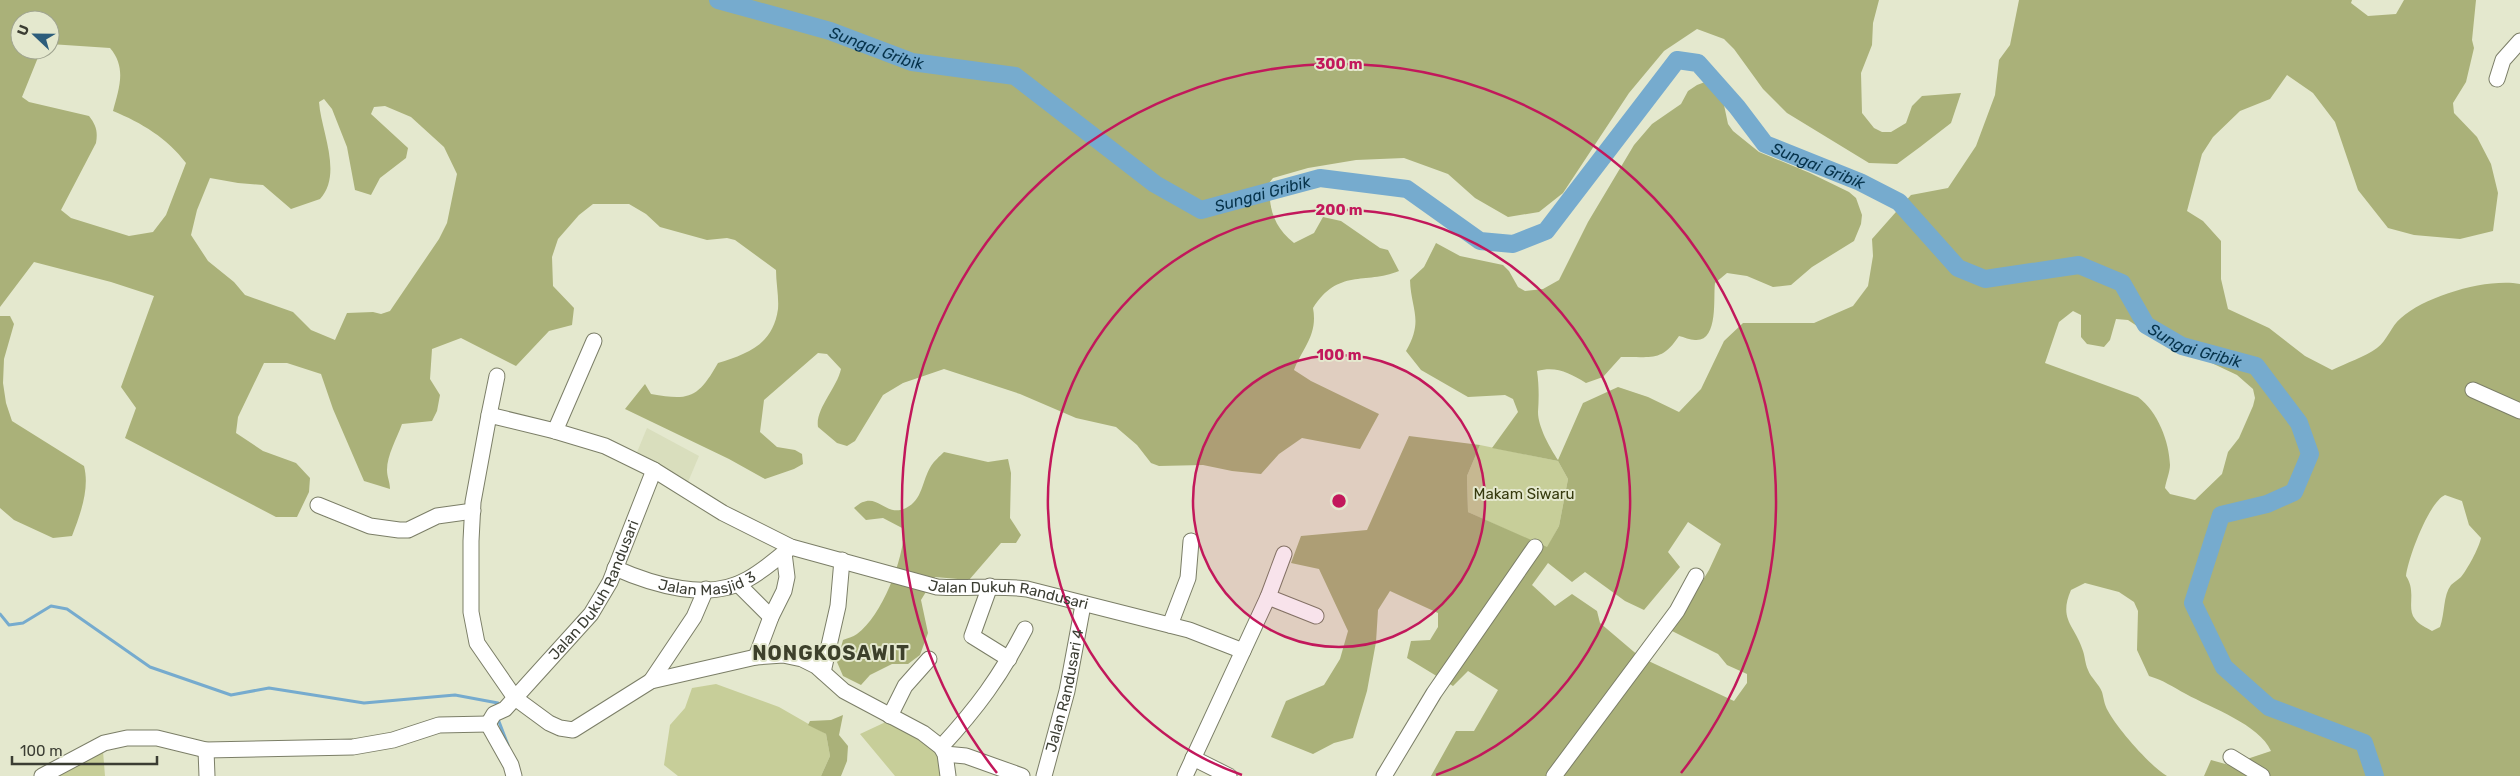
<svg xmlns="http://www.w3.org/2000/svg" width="2520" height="776" font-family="Rubik,sans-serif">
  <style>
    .built { fill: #d9debd }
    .green { fill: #c7ce99 }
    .forest { fill: #aab179; fill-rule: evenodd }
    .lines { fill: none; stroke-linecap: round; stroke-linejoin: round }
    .stream { stroke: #76abce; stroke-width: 3 }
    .river { stroke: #76abce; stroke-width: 18 }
    .minor-casing { stroke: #7b7e67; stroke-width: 17 }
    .minor { stroke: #fff; stroke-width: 15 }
    .ring { fill: none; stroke: #c2185b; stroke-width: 2.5 }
    .labels { text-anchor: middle; stroke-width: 4; stroke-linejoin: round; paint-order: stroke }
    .park-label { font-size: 15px; fill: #363a0e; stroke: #e4e8ce }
    .street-label { font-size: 15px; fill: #3b3d33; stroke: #e4e8ce }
    .water-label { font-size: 16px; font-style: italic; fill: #06334b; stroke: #e4e8ce }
    .district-label { font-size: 20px; font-weight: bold; letter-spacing: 1px; fill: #3d402b; stroke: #e4e8ce }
    .centre { fill: #c2185b; stroke: #e4e8ce; stroke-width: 2.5 }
    .ring-label { font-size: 15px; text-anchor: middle; font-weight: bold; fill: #c2185b; stroke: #e4e8ce; stroke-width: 4; stroke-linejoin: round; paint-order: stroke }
  </style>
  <rect width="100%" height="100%" fill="#e4e8ce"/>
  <path class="built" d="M647,428L699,456L685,489L635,457Z"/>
  <path class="green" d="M1480,445L1558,461L1568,479L1559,526L1547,548L1468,512L1467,476Z
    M716,684L779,707L826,734L830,756L821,776H678L664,765L670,725L685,708L692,688Z
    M890,720L937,748L943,776H895L860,734Z
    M103,751L105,776H55Z"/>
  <path class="forest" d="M0,0H1879L1873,23L1872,45L1861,73L1862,113L1874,128L1882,132H1891L1906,123L1912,106L1922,96L1961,93L1951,123L1920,147L1897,164L1869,163L1787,113L1763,89L1734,49L1724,39L1697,29L1664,51L1629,93L1563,193L1539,212L1508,217L1475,198L1448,174L1404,158L1356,160L1308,168L1273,178L1269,183C1269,208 1273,226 1294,243L1314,233L1323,217L1341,221L1380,248L1388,250L1399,271C1364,285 1339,268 1313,308C1318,335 1303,347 1294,370L1311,381L1379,414L1360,449L1302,438L1279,454L1261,474L1232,471L1203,465L1159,466L1151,463L1137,445L1116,427L1076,418L1020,394L944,369L903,383L883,395L855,441L847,446L837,443L818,427C815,409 837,388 841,369L827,354L818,353L764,400L760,432L777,447L795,450L802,454L803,464L794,469L765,479L729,459L625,409L645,384L651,394C690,401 698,398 718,363C747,354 773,345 778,309C779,297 776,283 776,270L735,240L727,238L707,240L660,227L646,214L629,204H593L579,215L558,239L552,257L553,286L574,308L572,325L549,331L516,366L461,338L432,349L430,379L440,395L437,411L432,421L402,424C397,438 387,455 387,470C387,477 390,482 390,489L364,481L333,409L321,374L287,363H264L238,417L236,433L263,451L296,463L310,478L309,492L297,517H276L125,438L136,408L121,387L154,296L111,282L34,262L0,307ZM20,20H50V44L110,48C127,68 119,88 113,111C142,123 167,138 186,163L166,215L153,232L129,236L71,218L61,210L96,143C98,131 96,125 89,116L29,102L22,97L41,50H20ZM324,99L332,109L347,147L355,190L371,195L380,178L406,158L408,148L371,114L374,107L385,106L411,117L444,147L457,174L447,223L439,239L390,311L381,314L373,312L347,313L335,340L311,330L293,312L245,295L234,282L208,261L191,235L197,210L210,178L238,183L263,185L291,209L320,199C343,174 321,131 319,102Z
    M2019,0H2352L2351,3L2368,16L2396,14L2404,0H2476L2472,40L2474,48L2466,82L2453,103L2454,113L2477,137L2491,164L2498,193L2493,231L2460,239L2414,235L2388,228L2358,190L2335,122L2313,93L2287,75L2270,99L2240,111L2213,137L2202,154L2187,211L2203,221L2221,241V279L2228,309L2269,328L2305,356L2332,370C2346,363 2365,357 2377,348C2387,341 2391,326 2401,318C2426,296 2486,278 2520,284V776H2204L2211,760L2229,765L2271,751C2259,724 2211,708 2186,694C2173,687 2163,680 2149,676L2137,650L2138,611L2134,602L2119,592L2085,583L2071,590C2058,620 2075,625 2083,651C2085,657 2085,663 2088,670C2091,678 2099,684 2102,692C2104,699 2104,704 2108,711C2117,728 2150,766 2167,776H1431L1456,731H1474L1498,690L1468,671L1453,686L1407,658L1411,641L1430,640L1438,627V613L1390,591L1378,610L1376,642L1367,691L1353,738L1334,743L1313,754L1271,737L1286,701L1324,685L1340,659L1348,631L1319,569L1291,563L1301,536L1367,530L1409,436L1480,445L1467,476L1468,512L1547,547L1559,526L1568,479L1558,461L1492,448L1518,412L1513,399L1505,395L1468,397L1421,370L1406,351C1424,320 1411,310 1410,280L1424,267L1436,243L1460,256L1503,265L1509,271L1518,287L1525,291L1543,289L1559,280L1588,222L1634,145L1652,124L1681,104L1688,91L1697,85L1705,82L1713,88L1724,105L1728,124L1733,131L1759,152L1810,173L1849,192L1856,198L1862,215L1861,224L1854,241L1812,267L1791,285L1773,287L1747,276L1727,273L1715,283C1713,297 1719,342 1695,340C1690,340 1684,337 1679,336C1661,363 1651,356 1621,357L1603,377L1586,383C1569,373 1557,366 1537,371C1539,385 1539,398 1538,412C1538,427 1550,448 1558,460L1583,403L1618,387L1648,397L1679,412L1701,389L1724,341L1743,323H1814L1853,306L1868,286L1873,256L1872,239L1911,195L1948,188L1976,146L1995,95L1999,60L2010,45ZM2073,311L2081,315V337L2087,344L2104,347L2110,340L2116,319L2128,320L2146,332L2237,375L2253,389L2255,398L2253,406L2239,438L2228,452L2222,474L2195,500L2170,494L2165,488C2166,481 2170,472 2170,465C2169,441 2158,412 2138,397L2045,363L2059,322ZM2445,495L2462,501L2469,525L2481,538C2479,548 2467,570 2461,577C2458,580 2454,582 2451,585C2443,595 2445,614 2440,627L2432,631C2427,628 2418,624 2415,619C2406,608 2417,592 2406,576C2408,558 2429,502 2445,495ZM1688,522L1721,544L1709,570L1672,631L1718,654L1727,665L1747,674V683L1734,701L1640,657L1600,623L1597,611L1572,594L1555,606L1532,585L1548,563L1572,582L1585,572L1625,601L1644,610L1680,567L1668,552Z
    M0,316H10L14,324L4,359L3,383L6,403L12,421L84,466C90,489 80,515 72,536L53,538L14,520L0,508Z
    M944,452L988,462L1008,459L1011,473L1010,518L1021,535L1016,543H1001L969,580L935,577L921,600L928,633L920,655L908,664H892L870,675L861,685L843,676L837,662L843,640C847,638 853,637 857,634C882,616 904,559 904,529L883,518L866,520L854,508C877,487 884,519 906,508C923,500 922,480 931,466C934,461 940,456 944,452Z
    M843,715L839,735L848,746L847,761L841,776H821L830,756L826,734L808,725L810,721L831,720Z"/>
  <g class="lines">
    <path class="stream" d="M0,614L9,625L23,623L51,606L67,609L150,667L231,695L269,688L364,703L455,695L498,703V707
      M498,719L508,745"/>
    <path class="river" id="s1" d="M718,0L830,31L912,62L1015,76L1155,184L1201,210L1320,178L1407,189L1480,241L1513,244L1546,231L1677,60L1698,63L1737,107L1765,144L1860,182L1899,202L1958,268L1985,279L2079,265L2122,283L2146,325L2182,346L2256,366L2299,423L2310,454L2294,492L2267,504L2221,515L2193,603L2224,667L2269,707L2364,743L2375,776"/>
    <g class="minor-casing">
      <g id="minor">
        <path d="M2497,79L2503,60L2520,41"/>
        <path d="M2473,390L2520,411"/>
        <path d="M489,415L497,376"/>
        <path d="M555,431L594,341"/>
        <path d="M318,505L370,526L399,530H408L437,516L473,511"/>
        <path id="s2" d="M615,568C653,585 709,602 748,579C764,570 778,558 791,547"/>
        <path d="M738,584L771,617"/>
        <path d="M990,586L972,636L1009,659"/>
        <path d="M1268,597L1316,616"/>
        <path d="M1170,625L1188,578L1191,541"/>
        <path d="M756,657L771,617L784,591L787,577L784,553"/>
        <path d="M823,672L838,606L842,560"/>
        <path d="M651,681L694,617L706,589"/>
        <path d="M890,716L905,686L929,659"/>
        <path id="s3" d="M488,724L494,714L505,709L591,614L610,582L654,470"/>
        <path d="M488,724L511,765L514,776"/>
        <path d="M941,747C977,708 1000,677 1025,629"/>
        <path d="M206,750L207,776"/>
        <path d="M945,754L966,756L1022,776"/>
        <path d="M2231,757L2262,776"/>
        <path d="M1193,758L1229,776"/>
        <path d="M42,776L104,743L127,738H157L206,750L353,747L393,740L439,725L488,724"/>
        <path id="s4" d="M948,776L945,754L941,747L923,733L844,691L816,666L802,659L783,655L756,657L651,681L573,730L560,728L549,723L515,698L477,643L471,612V541L473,502L489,415L555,431L605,446L654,470L723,513L791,547L937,587C967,589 997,585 1027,589L1189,630L1243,651"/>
        <path id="s5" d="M1044,776L1067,691L1083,605"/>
        <path d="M1185,776L1268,597L1284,554"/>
        <path d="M1384,776L1434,693L1535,547"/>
        <path d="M1554,776L1677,611L1696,576"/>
      </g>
    </g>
    <use href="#minor" class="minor"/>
  </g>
  <circle cx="1339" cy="501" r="146" fill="#c2185b" fill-opacity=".12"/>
  <g class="ring">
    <circle cx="1339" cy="501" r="146"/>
    <path d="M1242 775A291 291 0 1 1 1436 775"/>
    <path d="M997 773A437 437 0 1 1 1681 773"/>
  </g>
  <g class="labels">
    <g class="park-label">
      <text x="1524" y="499">Makam Siwaru</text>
    </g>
    <g class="street-label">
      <text dy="5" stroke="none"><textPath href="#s2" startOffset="96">Jalan Masjid 3</textPath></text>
      <text dy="5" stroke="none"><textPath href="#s3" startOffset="174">Jalan Dukuh Randusari</textPath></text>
      <text dy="5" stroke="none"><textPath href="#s4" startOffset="1362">Jalan Dukuh Randusari</textPath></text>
      <text dy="5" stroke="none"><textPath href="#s5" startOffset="88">Jalan Randusari 4</textPath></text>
    </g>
    <g class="water-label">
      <text dy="6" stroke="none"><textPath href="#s1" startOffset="166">Sungai Gribik</textPath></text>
      <text dy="6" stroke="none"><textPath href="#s1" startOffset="1306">Sungai Gribik</textPath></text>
      <text dy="6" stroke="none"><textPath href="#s1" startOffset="601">Sungai Gribik</textPath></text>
      <text dy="6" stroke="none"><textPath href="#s1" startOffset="1756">Sungai Gribik</textPath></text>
    </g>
    <g class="district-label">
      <text x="831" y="660">NONGKOSAWIT</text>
    </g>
  </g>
  <circle cx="1339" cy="501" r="8" class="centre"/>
  <g class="ring-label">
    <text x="1339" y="69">300 m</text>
    <text x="1339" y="215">200 m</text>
    <text x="1339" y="360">100 m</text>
  </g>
  <g transform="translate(35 35) rotate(292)"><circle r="24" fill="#e4e8ce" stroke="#a0a490"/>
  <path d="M0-4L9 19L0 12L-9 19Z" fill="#2c5d7b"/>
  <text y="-8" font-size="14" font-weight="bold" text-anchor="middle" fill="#3b3d33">U</text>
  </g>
  <path d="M12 756v8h145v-8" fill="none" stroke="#3b3d33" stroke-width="2.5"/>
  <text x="20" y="756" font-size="15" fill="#3b3d33" stroke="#e4e8ce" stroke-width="4" paint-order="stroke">100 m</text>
</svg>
